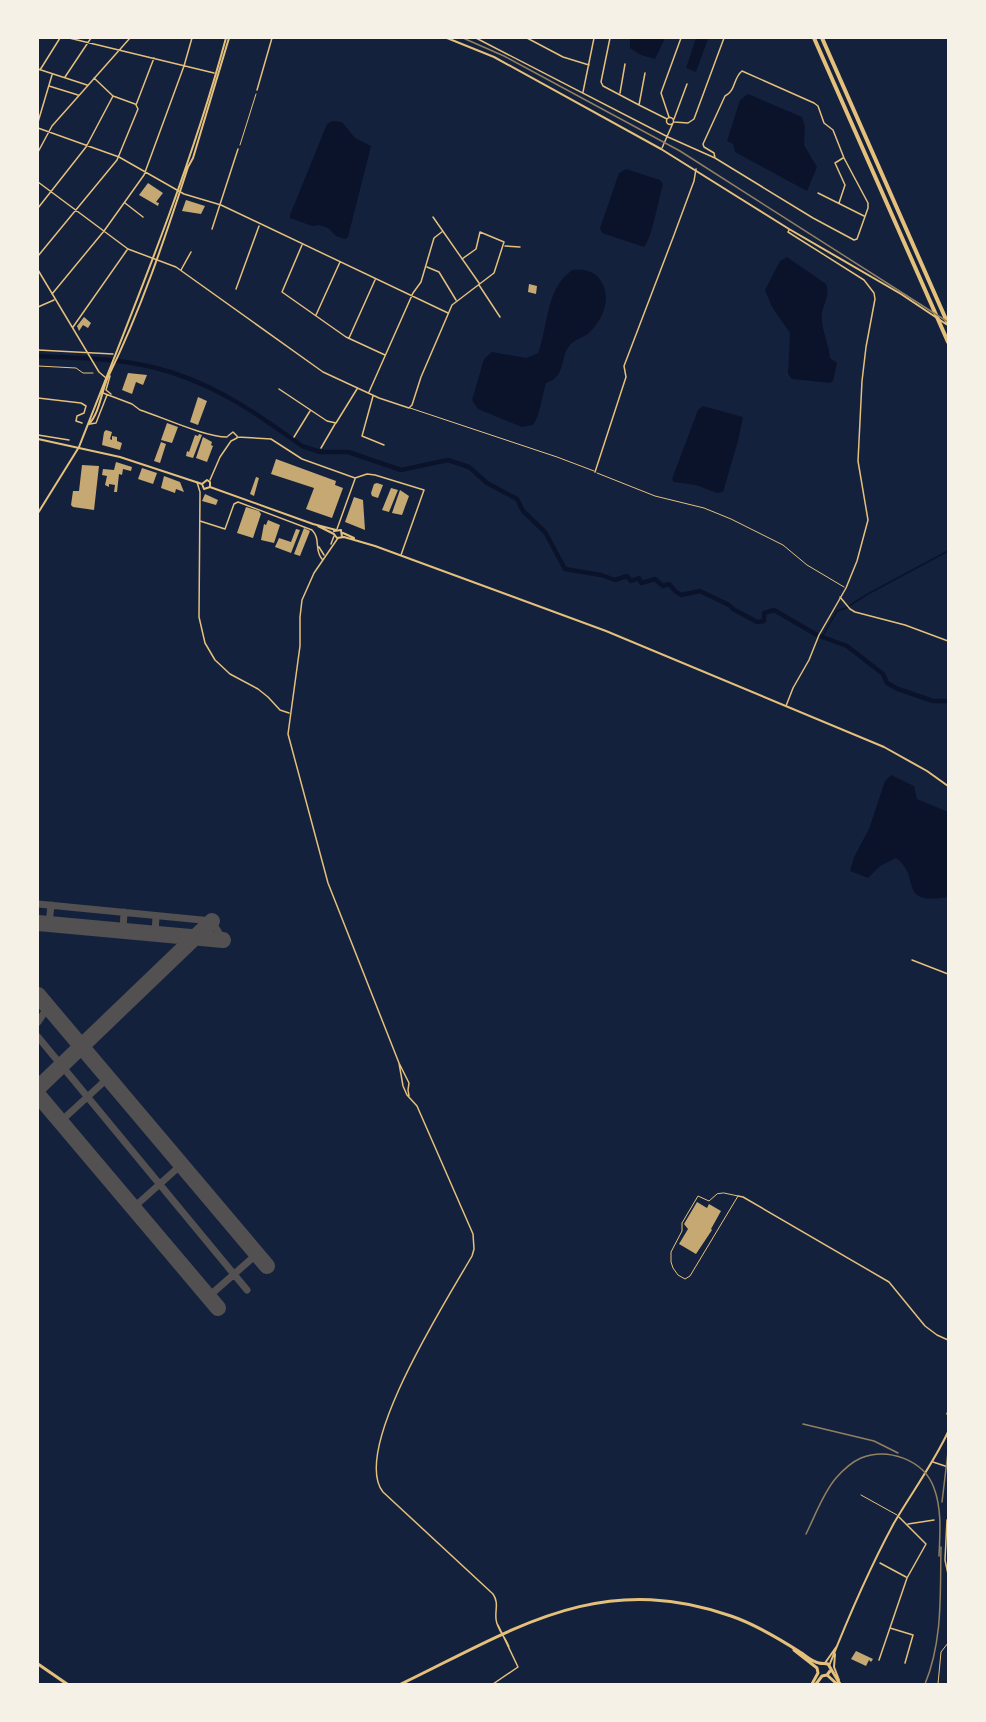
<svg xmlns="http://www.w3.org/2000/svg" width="986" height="1722" font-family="Literata,serif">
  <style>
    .water { fill: #0b132b }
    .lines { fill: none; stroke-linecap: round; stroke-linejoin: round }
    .stream { stroke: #0b132b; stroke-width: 1.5 }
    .river { stroke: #0b132b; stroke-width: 4.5 }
    .taxiway { stroke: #525050; stroke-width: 7 }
    .runway { stroke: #525050; stroke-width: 16 }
    .building { fill: #c6a872 }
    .path { stroke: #e5c07b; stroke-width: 1 }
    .service { stroke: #e5c07b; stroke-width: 1 }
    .minor { stroke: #e5c07b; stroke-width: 1.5 }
    .tertiary { stroke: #e5c07b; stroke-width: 2 }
    .secondary { stroke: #e5c07b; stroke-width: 2 }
    .primary { stroke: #e5c07b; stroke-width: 3 }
    .motorway { stroke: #e5c07b; stroke-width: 4 }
    .rail { stroke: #918062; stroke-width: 1.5 }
  </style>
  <rect width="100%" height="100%" fill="#14213d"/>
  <path class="water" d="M630,38H665L655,59L641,55L630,48Z
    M696,38H711L708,39L696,72L686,68Z
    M748,94L802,117L805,127L804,145L817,167L807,191L735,152L733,144L727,141L740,100Z
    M333,121L342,122L355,138L371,146L348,237L345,239L336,236L328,228L319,225L312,226L290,218V215L327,124Z
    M626,169L660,180L663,184C659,197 652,239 644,247L602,233L600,228L619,173Z
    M787,257L826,284C830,296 824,302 822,313C820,326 829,344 830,358L837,363L833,381L830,383L792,379L788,374L790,333L772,307L765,290L780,261Z
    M572,270C583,269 595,270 601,281C612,298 603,319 590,332C585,337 575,339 570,345C559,358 567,376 546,383C542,396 540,416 533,425L522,427L512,423L478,409L472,400L484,359L492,352L526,358L538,353C549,324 545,290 572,270Z
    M703,406L743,417L738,441L723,492L717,493L696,485L674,482L672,479L698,410Z
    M891,775L914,786L917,799L948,812V897C896,906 922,876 896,858L880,866L868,878L850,871L854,857L869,829L885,781Z"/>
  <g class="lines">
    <path class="stream" d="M822,637L837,611L846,608L866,595L948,551"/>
    <path class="river" d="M38,356C76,358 115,358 152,367C209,380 255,412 302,446L320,452H348L401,470L448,460L469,467L487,483L517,499L523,511L545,532L565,569L601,575L615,580L627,576L631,581L639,578L641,583L655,579L663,586L669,584L675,591L681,595L700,591L729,605L733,609L757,622L764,621V613L774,610L817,635L847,646L883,674L887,683L898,689L933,701H948"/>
    <path class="taxiway" d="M38,904L212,921L223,940
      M49,924L51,905
      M123,931L124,912
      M155,934L156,916
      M38,1022L48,1007
      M38,1037L247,1290
      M60,1122L108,1078
      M133,1208L181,1165
      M208,1297L257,1254"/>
    <path class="runway" d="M38,923L223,940
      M38,995L267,1266
      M38,1088L212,921
      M38,1095L218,1308"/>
  </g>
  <path class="building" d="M148,183L163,193L156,202L159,203L158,206L139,195Z
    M186,200L205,206L201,214L182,211Z
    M529,284L537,286L536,294L528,292Z
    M84,317L91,323L88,328L83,325L79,331L77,326Z
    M128,373L147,375L143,385L136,382L132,394L122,390Z
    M198,397L207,401L198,425L190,422Z
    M167,423L178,427L172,443L161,440Z
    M106,430L112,432L110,439L112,440V436L117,437V441L122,443L120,450L102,445L104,432Z
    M199,434L202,435L193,458L186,456L187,451L189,452L195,435L198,436Z
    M203,437L212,442L211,445L213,446L207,462L196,458Z
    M161,442L166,444L160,463L154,461Z
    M276,459L336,481L335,485L343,488L332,518L306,509L314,488L271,474Z
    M116,462L132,467L131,471L123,469L122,475L119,474L117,492H114L115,485L109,484V487L105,485L107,476L102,475L103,469L114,470Z
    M82,465L99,466L94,510L73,507L71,505L73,491H79Z
    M142,468L157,473L153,484L138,479Z
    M164,476L180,482L184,492L176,489L175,493L161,488Z
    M256,477L259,478L254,496L250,494Z
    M377,483L383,485L378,498L372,496L371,493L374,484Z
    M391,488L398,490L389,512L382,510Z
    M400,490L409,496L402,515L392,513Z
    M205,494L218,500L216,505L202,501Z
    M354,497L363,500L365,530L345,522Z
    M246,507L259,511L261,514L253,538L237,533Z
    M268,520L280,525L274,543L261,540L264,524L266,525Z
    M304,528L310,531L300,556L294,554Z
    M296,529L300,530L291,553L275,547L279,538L291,542Z
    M697,1202L707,1208L709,1204L721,1211L711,1229L712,1230L696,1254L679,1244L688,1229L684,1224Z
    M856,1651L873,1659L871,1662L869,1660L866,1666L851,1659Z"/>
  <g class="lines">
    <path class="path" d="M240,145L256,94
      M38,366L76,368L83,373H93
      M938,1684L941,1652L948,1643"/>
    <path class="service" d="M410,408L557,457L594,471
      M597,473L655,496L704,508L731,519L783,545L807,565L844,587
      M724,1193L738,1196L690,1276L685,1279L678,1275L673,1268L671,1262V1252L682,1231V1223L698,1196L709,1201L717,1194Z
      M861,1495L897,1515"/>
    <path class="minor" d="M69,38L214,73
      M476,38L668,137L715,158L813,218L854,240L857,239L868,208V203L844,158L833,130L824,123L818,106L814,103L742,71C733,78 736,91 725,96L703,144L704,147L714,153L715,158
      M527,38L563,57L589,65
      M610,38L601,82L603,86L639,105L645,73
      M38,69L87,85
      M40,70L60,38
      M65,77L91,38
      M94,78L113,96L135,104
      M49,86L78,95
      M257,90L272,38
      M583,92L594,38
      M620,93L625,64
      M639,105L667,119
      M669,117L661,93L681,38
      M666.5 121a3.5 3.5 0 1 1 7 0a3.5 3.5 0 1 1-7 0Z
      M674,119L687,84
      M38,122L52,75
      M674,122L688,123L694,119L724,38
      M38,128L119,157L184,194L221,205L448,313
      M662,148L673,123
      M38,152L52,126L130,38
      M38,182L128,249L176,267L323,372L379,398L409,408L412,405L421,377L452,305L494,273L504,242L480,232L476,249L462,259
      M818,193L864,216
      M125,203L143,217
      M839,203L845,185L835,163L843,158
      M38,208L86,147L113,96
      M433,217L479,283
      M212,229L238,149
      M302,245L282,292L346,337L385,355
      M505,246L520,247
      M38,256L117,160L138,109L136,105L154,58
      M427,267L439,272L456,300
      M38,270L99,372L106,378
      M181,270L191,252
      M479,285L500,317
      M236,289L259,226
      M52,294L104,231L144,175L184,66L192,38
      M38,307L54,300
      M316,315L340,262
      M73,327L127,250
      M349,338L375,280
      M38,350L113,354
      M110,376L106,390L111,394
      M279,389L327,421L336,423L357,389
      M369,392L413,293L421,282L434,238L443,231
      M103,393L132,404L140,410C162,417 205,437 227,437
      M373,396L362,436L384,445
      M38,398L81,403L86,406L84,413L77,416L76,421L82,423
      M90,424L96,423L107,395
      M38,435L69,440
      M228,436L233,432L237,436
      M237,437L271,439L302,459L355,478
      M294,437L310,411
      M321,448L335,424
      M595,472L626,377L624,366L674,235L694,181L696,169
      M355,478L367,474L375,475L424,490L401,555
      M210,480L220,457L231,441L237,438
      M197,482L200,492L199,617L205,643L215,660L230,674L258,689L268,697L280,710L289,713
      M200,521L225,529L234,504L238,502L312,530C321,539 314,550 322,559
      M337,529L355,479
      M338,538L314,573L302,600L300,617V646L288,734L328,883L399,1063L409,1083L408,1090L409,1096
      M331,544L334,536
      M319,547L324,555
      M840,597L850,609L855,612L905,625L948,641
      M786,706L793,688L809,660L819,635L846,588L857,561L868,520L858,461L862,381L866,347L875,299L874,293L864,280L788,232L789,230
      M912,960L948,974
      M399,1063L403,1086L407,1095L417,1106L473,1234L474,1249L472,1256C448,1298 350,1450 383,1492L493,1594C499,1603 495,1609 496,1619C497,1630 505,1636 509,1647
      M738,1196L743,1197L889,1282L925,1326L937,1335L948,1340
      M947,1414L948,1411
      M933,1462L948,1467
      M948,1519L947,1520L945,1560L948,1574
      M908,1524L934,1520
      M880,1563L906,1577
      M890,1628L913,1635L905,1663
      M879,1660L907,1578L926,1544L899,1517
      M493,1684L518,1667L498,1625"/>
    <path class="tertiary" d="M38,513L79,447"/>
    <path class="secondary" d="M447,38L494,57L661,149L789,229L901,294L946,324
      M89,424C100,412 101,392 108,377C141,310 165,238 188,167L193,158L229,38
      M38,439L120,457L202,484L207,480L210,482V487
      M79,447C132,312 188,178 226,38
      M202,484L204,489L210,487L313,524L336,530
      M318,526L334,534L337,538L344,537L375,546L606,631L884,747L927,771L948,786
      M334,531L341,530L342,537
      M343,533L354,538
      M835,1654L834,1667L839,1680
      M825,1663L837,1646
      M829,1666C848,1618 869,1569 894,1523C912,1492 933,1464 948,1432"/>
    <path class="primary" d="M794,1650L817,1668L818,1673L812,1684
      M38,1664L67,1684
      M827,1675L837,1684
      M401,1684C515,1629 599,1570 731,1616C755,1624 778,1638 800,1652C805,1655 812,1662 819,1663C822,1664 825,1663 828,1664L840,1684
      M816,1684L822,1676L827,1675L830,1671"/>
    <path class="motorway" d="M814,38L948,342
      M822,38L948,324"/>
    <path class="rail" d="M463,38L504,56L680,151L948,322
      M803,1424L874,1441L898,1453
      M942,1502L948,1452
      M806,1534C815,1516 823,1493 836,1478C843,1470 852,1462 861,1458C888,1447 924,1460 934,1488C942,1509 940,1534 939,1556
      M925,1684C943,1640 940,1594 941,1547"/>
  </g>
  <rect width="986" height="1722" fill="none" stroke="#f6f1e7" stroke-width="78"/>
</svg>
